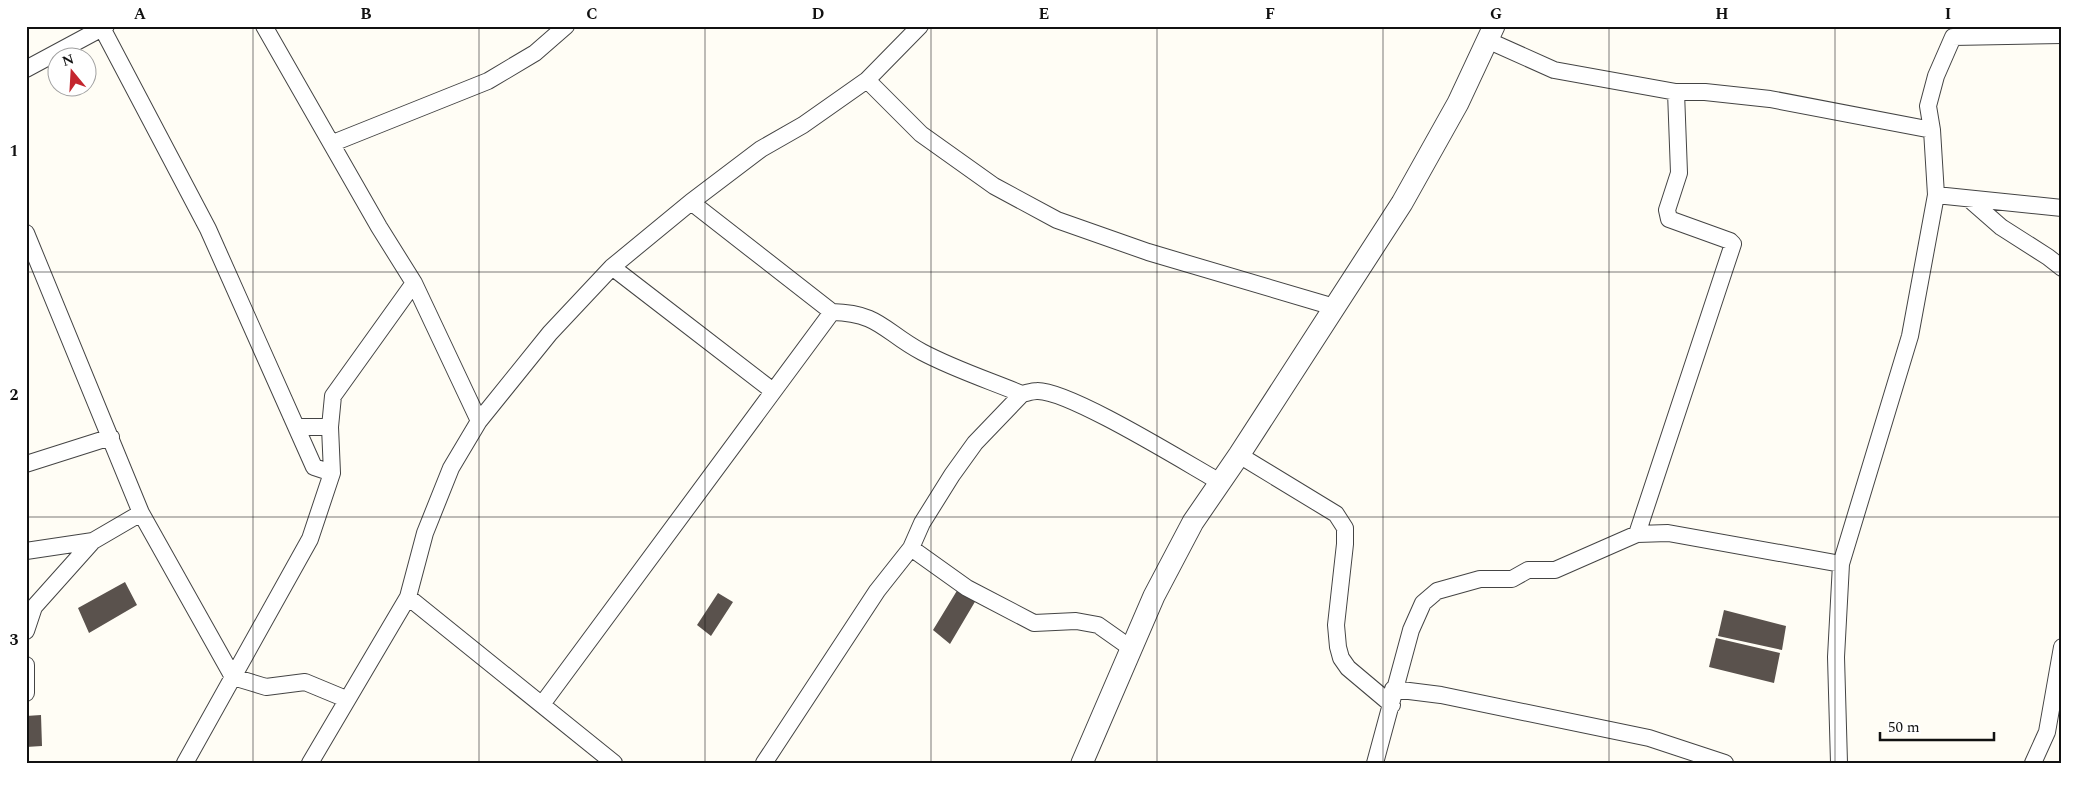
<svg xmlns="http://www.w3.org/2000/svg" width="2088" height="789" font-family="Spectral,serif">
  <style>
    .building { fill: #5a524d }
    .lines { fill: none; stroke-linecap: round; stroke-linejoin: round }
    .minor-casing { stroke: #444; stroke-width: 18 }
    .tertiary-casing { stroke: #444; stroke-width: 23 }
    .minor { stroke: #fff; stroke-width: 16 }
    .tertiary { stroke: #fff; stroke-width: 21 }
    .grid { fill: none; stroke: #111; stroke-width: 1; stroke-opacity: 0.55 }
    .neatline { fill: none; stroke: #111; stroke-width: 2 }
    .grid-label { font-size: 16px; text-anchor: middle; font-weight: bold; fill: #111 }
  </style>
  <rect width="100%" height="100%" fill="#fffdf5"/>
  <path class="building" d="M125,582L137,605L89,633L78,608Z
    M958,589L976,600L950,644L933,630Z
    M718,593L733,602L711,636L697,625Z
    M1724,610L1786,626L1782,650L1718,636Z
    M1716,638L1780,653L1774,683L1709,667Z
    M41,715L42,746L26,747V716Z"/>
  <g class="lines">
    <g class="minor-casing">
      <path id="minor" d="M101,26L208,229L314,467L332,473
        M264,26L379,227L414,283L479,421
        M1487,40L1554,70L1676,92H1705L1770,99L1932,130
        M26,69L106,26
        M867,80L921,134L994,186L1057,220L1148,252L1334,307
        M333,143L488,81L535,53L566,26
        M1936,195L2062,208
        M1969,199L2001,227L2048,257L2062,268
        M691,202L832,312C880,313 884,332 922,352C954,369 988,380 1022,394C1027,393 1032,391 1037,391C1069,390 1186,463 1220,482
        M26,233L141,513L233,677L266,687L305,682L346,699
        M612,267L773,391
        M298,427H330L333,396L414,283
        M1239,455L1336,514L1345,528V544L1336,625L1338,647L1341,658L1348,668L1392,705
        M26,464L111,437
        M1637,534L1724,271L1733,244L1730,241L1669,219L1667,210L1679,173L1676,92
        M911,548L967,588L1034,623L1076,621L1098,625L1132,649
        M26,551L93,541L141,513
        M408,597L614,763
        M26,631L34,607L93,541
        M26,665V693
        M1393,689L1441,695L1649,738L1725,763
        M543,703L832,312
        M185,763L310,539L332,473L330,427
        M310,763L408,597L425,533L451,468L479,421L550,333L612,267L691,202L761,149L803,125L867,80L920,26
        M764,763L877,591L911,548L922,523L952,475L975,443L1022,394
        M1375,763L1411,630L1423,603L1437,591L1480,579H1512L1528,570H1555L1637,534L1668,533L1841,564
        M1839,763L1836,657L1841,564L1910,336L1936,195L1932,130L1928,106L1936,76L1953,37L2062,35
        M2033,763L2047,732L2062,647"/>
    </g>
    <g class="tertiary-casing">
      <path id="tertiary" d="M1082,763L1154,596L1193,522L1239,455L1402,203L1458,103L1494,26"/>
    </g>
    <use href="#minor" class="minor"/>
    <use href="#tertiary" class="tertiary"/>
  </g>
  <path class="grid" d="M253,26V763M479,26V763M705,26V763M931,26V763M1157,26V763M1383,26V763M1609,26V763M1835,26V763M26,272H2062M26,517H2062"/>
  <rect width="2088" height="789" fill="none" stroke="#ffffff" stroke-width="55"/>
  <g transform="translate(72 72) rotate(342)"><circle r="24" fill="#ffffff" stroke="#a0a0a0"/>
  <path d="M0-4L9 19L0 12L-9 19Z" fill="#c4262e"/>
  <text y="-8" font-size="14" font-weight="bold" text-anchor="middle" fill="#111111">N</text>
  </g>
  <path d="M1880 732v8h114v-8" fill="none" stroke="#111111" stroke-width="2.5"/>
  <text x="1888" y="732" font-size="15" fill="#111111" stroke="#ffffff" stroke-width="4" paint-order="stroke">50 m</text>
  <rect x="28" y="28" width="2032" height="734" class="neatline"/>
  <g class="grid-label">
    <text x="140" y="19">A</text>
    <text x="366" y="19">B</text>
    <text x="592" y="19">C</text>
    <text x="818" y="19">D</text>
    <text x="1044" y="19">E</text>
    <text x="1270" y="19">F</text>
    <text x="1496" y="19">G</text>
    <text x="1722" y="19">H</text>
    <text x="1948" y="19">I</text>
    <text x="14" y="156">1</text>
    <text x="14" y="400">2</text>
    <text x="14" y="645">3</text>
  </g>
</svg>
